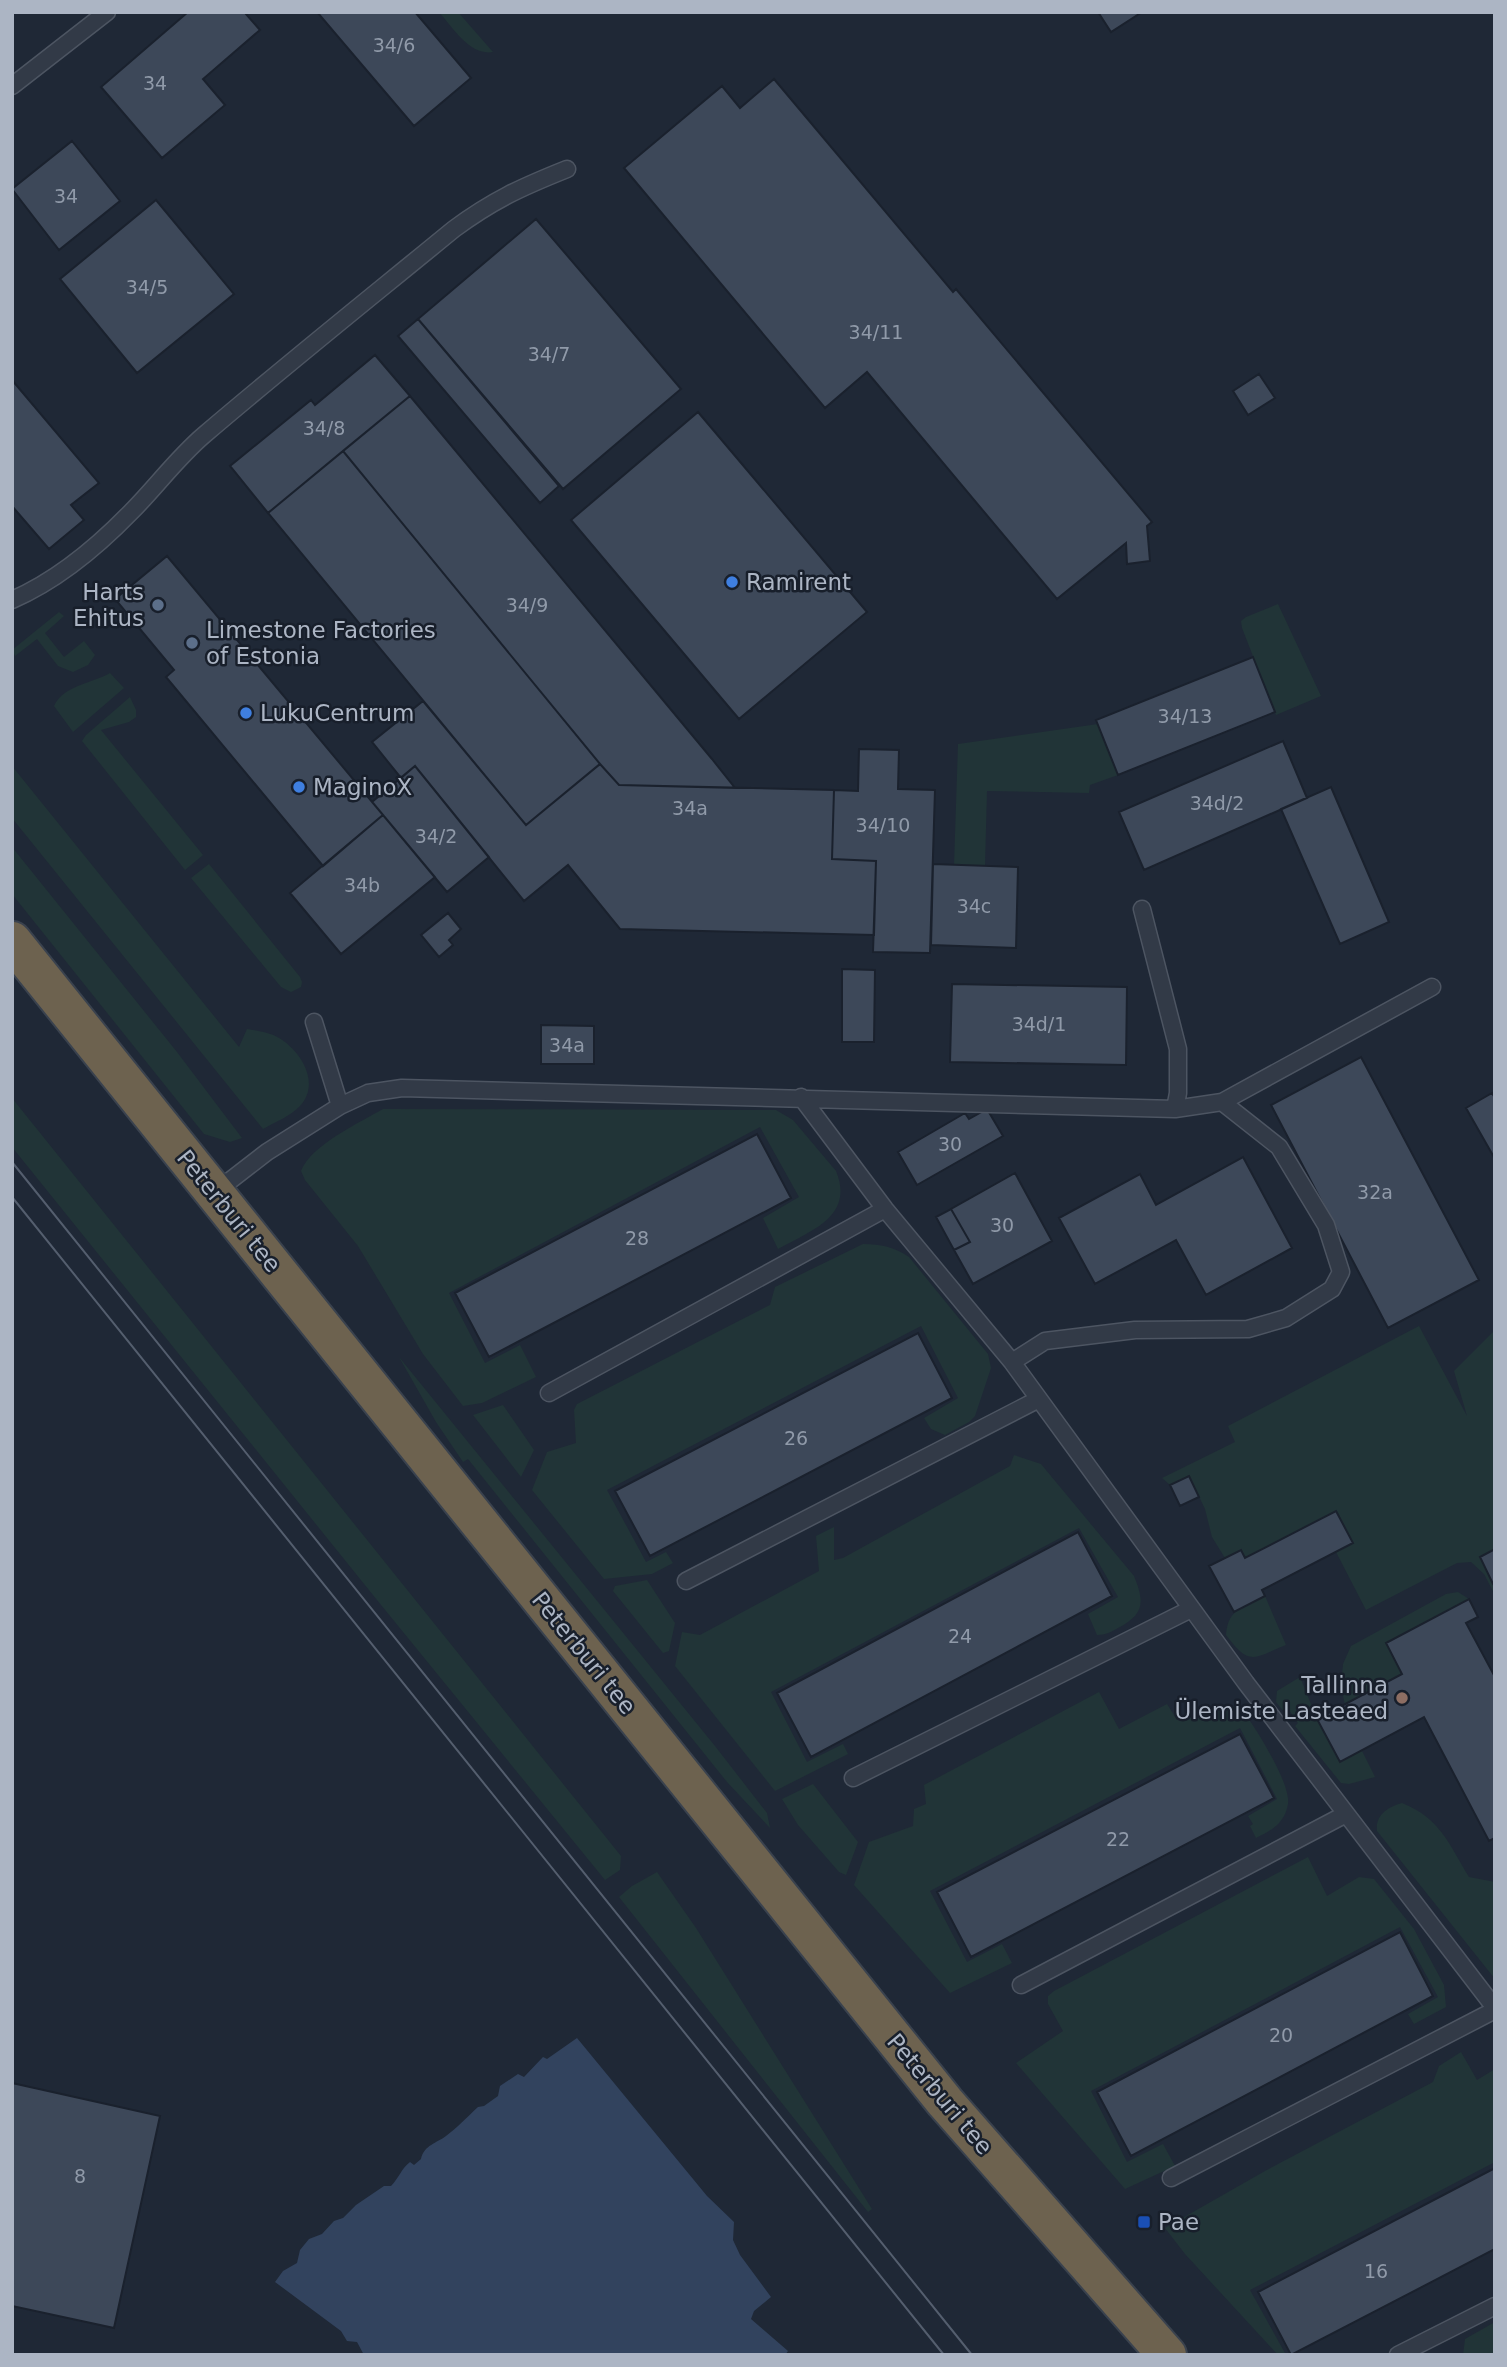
<svg xmlns="http://www.w3.org/2000/svg" width="1507" height="2367" font-family="'DejaVu Sans',sans-serif">
  <style>
    .green { fill: #213437 }
    .water { fill: #32435e }
    .building { fill: #3d4859; stroke: #1a212d; stroke-width: 2 }
    .lines { fill: none; stroke-linecap: round; stroke-linejoin: round }
    .lane-casing { stroke: #4d5562; stroke-width: 19 }
    .highway-casing { stroke: #3a424e; stroke-width: 42 }
    .lane { stroke: #323a47; stroke-width: 16 }
    .highway { stroke: #6d624f; stroke-width: 38 }
    .tram { stroke: #545e6e; stroke-width: 2 }
    .shop-dot { fill: #3f7fe0; stroke: #181f2b; stroke-width: 2.5 }
    .service-dot { fill: #5c6f8a; stroke: #181f2b; stroke-width: 2.5 }
    .education-dot { fill: #8d6e63; stroke: #181f2b; stroke-width: 2.5 }
    .transit-dot { fill: #1a4fb4; stroke: #181f2b; stroke-width: 2.5 }
    .labels { text-anchor: middle; stroke-width: 5; stroke-linejoin: round; paint-order: stroke }
    .number-label { font-size: 19px; fill: #909aa9 }
    .poi-label { font-size: 23px; fill: #acb5c4; stroke: #181f2b; text-anchor: start }
    .street-label { font-size: 23px; fill: #acb5c4; stroke: #181f2b }
  </style>
  <rect width="100%" height="100%" fill="#1f2836"/>
  <path class="green" d="M439,12H458L493,52C470,56 453,28 439,12Z
    M1278,604L1321,696L1276,715L1242,628L1241,621L1246,617Z
    M59,612L64,616L45,633L64,657L84,641L95,655L88,665L73,672L58,666L37,639L15,656L12,650Z
    M110,673L124,688L73,732L54,706C64,685 91,684 110,673Z
    M130,697L136,710V717L129,722L101,730L203,855L185,870L82,741L86,735Z
    M1098,724L1118,775L1090,785L1089,793L987,791L985,866L954,865L958,744Z
    M12,766L239,1047L247,1029C257,1031 270,1032 279,1038C301,1051 321,1083 300,1106C291,1116 275,1122 263,1129L12,818Z
    M12,847L177,1052L242,1138L230,1142L204,1134L12,894Z
    M209,864L300,977L302,982L301,987L291,992L281,987L191,878Z
    M12,1098L621,1856L620,1870L605,1880L377,1600L12,1147Z
    M383,1109L776,1110L793,1120L836,1171C855,1217 810,1231 778,1249L763,1218L799,1197L760,1127L449,1293L485,1363L520,1345L536,1377L482,1403L463,1406L423,1354L358,1246L305,1180L301,1171C311,1145 359,1123 383,1109Z
    M863,1244C881,1244 894,1247 909,1257L988,1354L991,1368L975,1416L969,1422L945,1435L931,1429L924,1418L958,1398L921,1326L607,1490L646,1562L666,1552L673,1563L652,1574L604,1579L532,1490L547,1452L576,1443L574,1410L577,1404L770,1305L775,1287Z
    M1419,1326L1467,1416L1454,1371L1495,1330V1549L1480,1557L1492,1583H1495V1595L1484,1574L1471,1562L1457,1563L1366,1610L1336,1552L1353,1543L1337,1511L1245,1558L1241,1550L1225,1558L1212,1537L1205,1509L1189,1476L1170,1485L1162,1478L1235,1442L1228,1426Z
    M399,1357L715,1746L767,1813L770,1828L727,1782L468,1459L463,1462L436,1422Z
    M503,1405L534,1450L521,1477L473,1415Z
    M1014,1455L1041,1464L1134,1576C1145,1603 1144,1614 1118,1628C1111,1632 1106,1635 1097,1635L1088,1614L1118,1597L1079,1528L771,1692L807,1762L843,1744L848,1754L775,1791L675,1666L682,1632L700,1635L819,1571L816,1536L834,1527V1560L843,1558L1010,1466Z
    M647,1580L675,1623L669,1651L663,1653L613,1591L615,1586Z
    M1458,1592L1469,1599L1386,1643L1402,1674L1345,1705L1341,1686L1343,1664L1351,1646L1446,1594Z
    M1265,1596L1286,1645C1253,1658 1250,1667 1226,1635C1228,1608 1244,1607 1265,1596Z
    M1300,1677L1317,1719L1340,1762L1362,1751L1375,1777L1349,1784L1341,1783L1295,1726L1298,1723L1289,1710L1285,1713L1276,1702L1277,1691Z
    M1099,1692L1119,1729L1167,1704L1177,1720L1195,1717L1234,1706C1239,1711 1246,1715 1250,1721C1261,1737 1291,1786 1288,1804C1285,1823 1271,1831 1256,1838L1250,1826L1253,1824L1248,1816L1277,1799L1240,1728L930,1891L967,1962L1002,1944L1012,1963L950,1993L854,1885L869,1842L913,1826L914,1809L926,1804L924,1785Z
    M813,1784L858,1842L846,1875L839,1872L798,1825L782,1799Z
    M1402,1803C1440,1818 1449,1844 1469,1877L1495,1882V1979L1377,1831C1375,1815 1388,1807 1402,1803Z
    M1308,1857L1327,1896L1359,1877L1374,1879L1414,1929L1444,1985L1446,2007L1414,2024L1408,2014L1438,1997L1400,1927L1091,2091L1127,2162L1163,2144L1175,2166L1125,2189L1016,2063L1063,2031L1048,2004V1996L1054,1991Z
    M657,1872L696,1928L872,2209L868,2212L619,1897L632,1886Z
    M1461,2052L1477,2080L1495,2069V2162L1250,2290L1286,2355H1278L1185,2254L1165,2228L1265,2171L1433,2082L1439,2066Z
    M1495,2322V2355H1463L1465,2339Z"/>
  <path class="water" d="M577,2038L707,2196L734,2222L733,2240L740,2255L771,2297L754,2311L751,2319L788,2351L785,2355H364L357,2342L347,2341L341,2331L275,2282L283,2271L297,2263L300,2250L309,2239L322,2234L334,2221L343,2218L356,2205L384,2186H391C399,2178 401,2169 410,2162L414,2165L421,2159C424,2145 437,2143 446,2136C457,2128 467,2117 478,2107L484,2106L498,2096L500,2086L518,2074L524,2077L543,2057L547,2059Z"/>
  <path class="building" d="M188,12H247L246,14L260,30L203,79L225,105L162,158L101,87Z
    M317,12H415L471,78L414,126Z
    M1098,12H1142L1111,32Z
    M774,79L953,292L956,289L1152,522L1147,526L1150,561L1127,564L1126,543L1057,599L867,372L825,408L624,168L722,86L740,108Z
    M72,141L120,201L59,250L12,189Z
    M156,200L234,294L137,373L60,279Z
    M536,219L681,389L563,489L418,319Z
    M418,319L559,486L540,503L398,336Z
    M375,355L410,396L268,513L230,466L311,400L315,405Z
    M1259,374L1275,398L1248,415L1233,391Z
    M12,380L99,483L71,505L84,520L49,549L12,506Z
    M410,396L712,759L735,788L619,785L600,764L343,451Z
    M698,412L867,612L739,719L571,520Z
    M343,451L600,764L526,825L268,513Z
    M167,556L383,815L323,866L166,677L174,670L115,599Z
    M1253,657L1275,712L1118,775L1096,720Z
    M423,701L526,825L600,764L619,785L834,790L832,859L876,861L874,935L620,929L568,865L524,901L415,766L401,778L372,742Z
    M1283,741L1307,798L1144,870L1119,812Z
    M859,749L899,750L898,789L935,790L930,953L873,952L876,861L832,859L834,790L858,791Z
    M415,766L489,857L447,892L372,802Z
    M1331,787L1389,922L1340,944L1281,809Z
    M383,815L435,877L341,954L290,893Z
    M933,864L1018,867L1016,948L931,945Z
    M448,913L461,929L449,940L453,945L439,957L421,935Z
    M842,969L875,970L874,1042H842Z
    M952,984L1127,987L1126,1065L950,1062Z
    M541,1025L594,1026V1064H541Z
    M1361,1057L1479,1280L1388,1328L1271,1105Z
    M1492,1093L1495,1098V1159L1466,1108Z
    M987,1109L1003,1136L917,1185L898,1152L965,1113L969,1119Z
    M757,1134L791,1198L489,1357L455,1293Z
    M1243,1157L1292,1248L1206,1295L1176,1240L1095,1284L1059,1218L1140,1174L1156,1205Z
    M1015,1173L1052,1241L973,1284L954,1250L970,1242L951,1209Z
    M951,1209L970,1242L954,1250L936,1217Z
    M918,1333L952,1398L650,1556L615,1491Z
    M1189,1476L1199,1497L1180,1506L1170,1485Z
    M1336,1511L1353,1543L1262,1590L1265,1596L1234,1612L1209,1566L1241,1550L1245,1558Z
    M1078,1532L1112,1596L811,1757L777,1693Z
    M1495,1549V1583L1493,1584L1480,1557Z
    M1469,1599L1478,1617L1466,1623L1495,1677V1838L1489,1841L1424,1717L1340,1762L1317,1719L1402,1674L1386,1643Z
    M1240,1734L1274,1798L971,1957L937,1892Z
    M1400,1932L1433,1996L1131,2156L1097,2092Z
    M12,2083L160,2116L114,2328L12,2306Z
    M1495,2168V2249L1291,2355L1258,2292Z"/>
  <g class="lines">
    <g class="lane-casing">
      <path id="lane" d="M12,86L107,12
        M12,600C56,581 98,546 131,512C156,487 177,458 204,435C286,365 371,297 454,229C493,200 522,187 567,169
        M314,1022L340,1106
        M801,1097L885,1209L1012,1362L1246,1683L1495,2008
        M1175,1109L1222,1102L1432,987
        M214,1193L267,1152L340,1106L368,1093L402,1088L1175,1109L1178,1093V1049L1142,909
        M1012,1362L1045,1341L1135,1330L1248,1329L1286,1318L1332,1289L1341,1272L1326,1225L1279,1147L1222,1102
        M549,1393L885,1209
        M686,1581L1039,1399
        M853,1778L1191,1609
        M1021,1985L1346,1814
        M1171,2178L1495,2010
        M1398,2355L1495,2306"/>
    </g>
    <g class="highway-casing">
      <path id="highway" d="M12,941L945,2102L1167,2355"/>
    </g>
    <use href="#lane" class="lane"/>
    <use href="#highway" class="highway"/>
    <path class="tram" d="M12,1162L972,2355
      M12,1197L944,2355"/>
  </g>
  <g class="shop-dot">
    <circle cx="732" cy="582" r="7"/>
    <circle cx="246" cy="713" r="7"/>
    <circle cx="299" cy="787" r="7"/>
  </g>
  <g class="service-dot">
    <circle cx="158" cy="605" r="7"/>
    <circle cx="192" cy="643" r="7"/>
  </g>
  <circle class="education-dot" cx="1402" cy="1698" r="7"/>
  <rect class="transit-dot" x="1137" y="2215" width="14" height="14" rx="3.5"/>
  <g class="labels">
    <g class="number-label">
      <text x="394" y="52">34/6</text>
      <text x="155" y="90">34</text>
      <text x="66" y="203">34</text>
      <text x="147" y="294">34/5</text>
      <text x="876" y="339">34/11</text>
      <text x="549" y="361">34/7</text>
      <text x="324" y="435">34/8</text>
      <text x="527" y="612">34/9</text>
      <text x="1185" y="723">34/13</text>
      <text x="1217" y="810">34d/2</text>
      <text x="690" y="815">34a</text>
      <text x="883" y="832">34/10</text>
      <text x="436" y="843">34/2</text>
      <text x="362" y="892">34b</text>
      <text x="974" y="913">34c</text>
      <text x="1039" y="1031">34d/1</text>
      <text x="567" y="1052">34a</text>
      <text x="950" y="1151">30</text>
      <text x="1375" y="1199">32a</text>
      <text x="1002" y="1232">30</text>
      <text x="637" y="1245">28</text>
      <text x="796" y="1445">26</text>
      <text x="960" y="1643">24</text>
      <text x="1118" y="1846">22</text>
      <text x="1281" y="2042">20</text>
      <text x="80" y="2183">8</text>
      <text x="1376" y="2278">16</text>
    </g>
    <g class="poi-label">
      <text x="746" y="590">Ramirent</text>
      <text x="144" y="600" text-anchor="end">Harts<tspan x="144" dy="26">Ehitus</tspan></text>
      <text x="206" y="638">Limestone Factories<tspan x="206" dy="26">of Estonia</tspan></text>
      <text x="260" y="721">LukuCentrum</text>
      <text x="313" y="795">MaginoX</text>
      <text x="1388" y="1693" text-anchor="end">Tallinna<tspan x="1388" dy="26">Ülemiste Lasteaed</tspan></text>
      <text x="1158" y="2230">Pae</text>
    </g>
    <g class="street-label">
      <text transform="translate(229 1211) rotate(51)" y="8">Peterburi tee</text>
      <text transform="translate(584 1653) rotate(51)" y="8">Peterburi tee</text>
      <text transform="translate(940 2094) rotate(50)" y="8">Peterburi tee</text>
    </g>
  </g>
  <rect width="1507" height="2367" fill="none" stroke="#acb5c4" stroke-width="28"/>
</svg>
